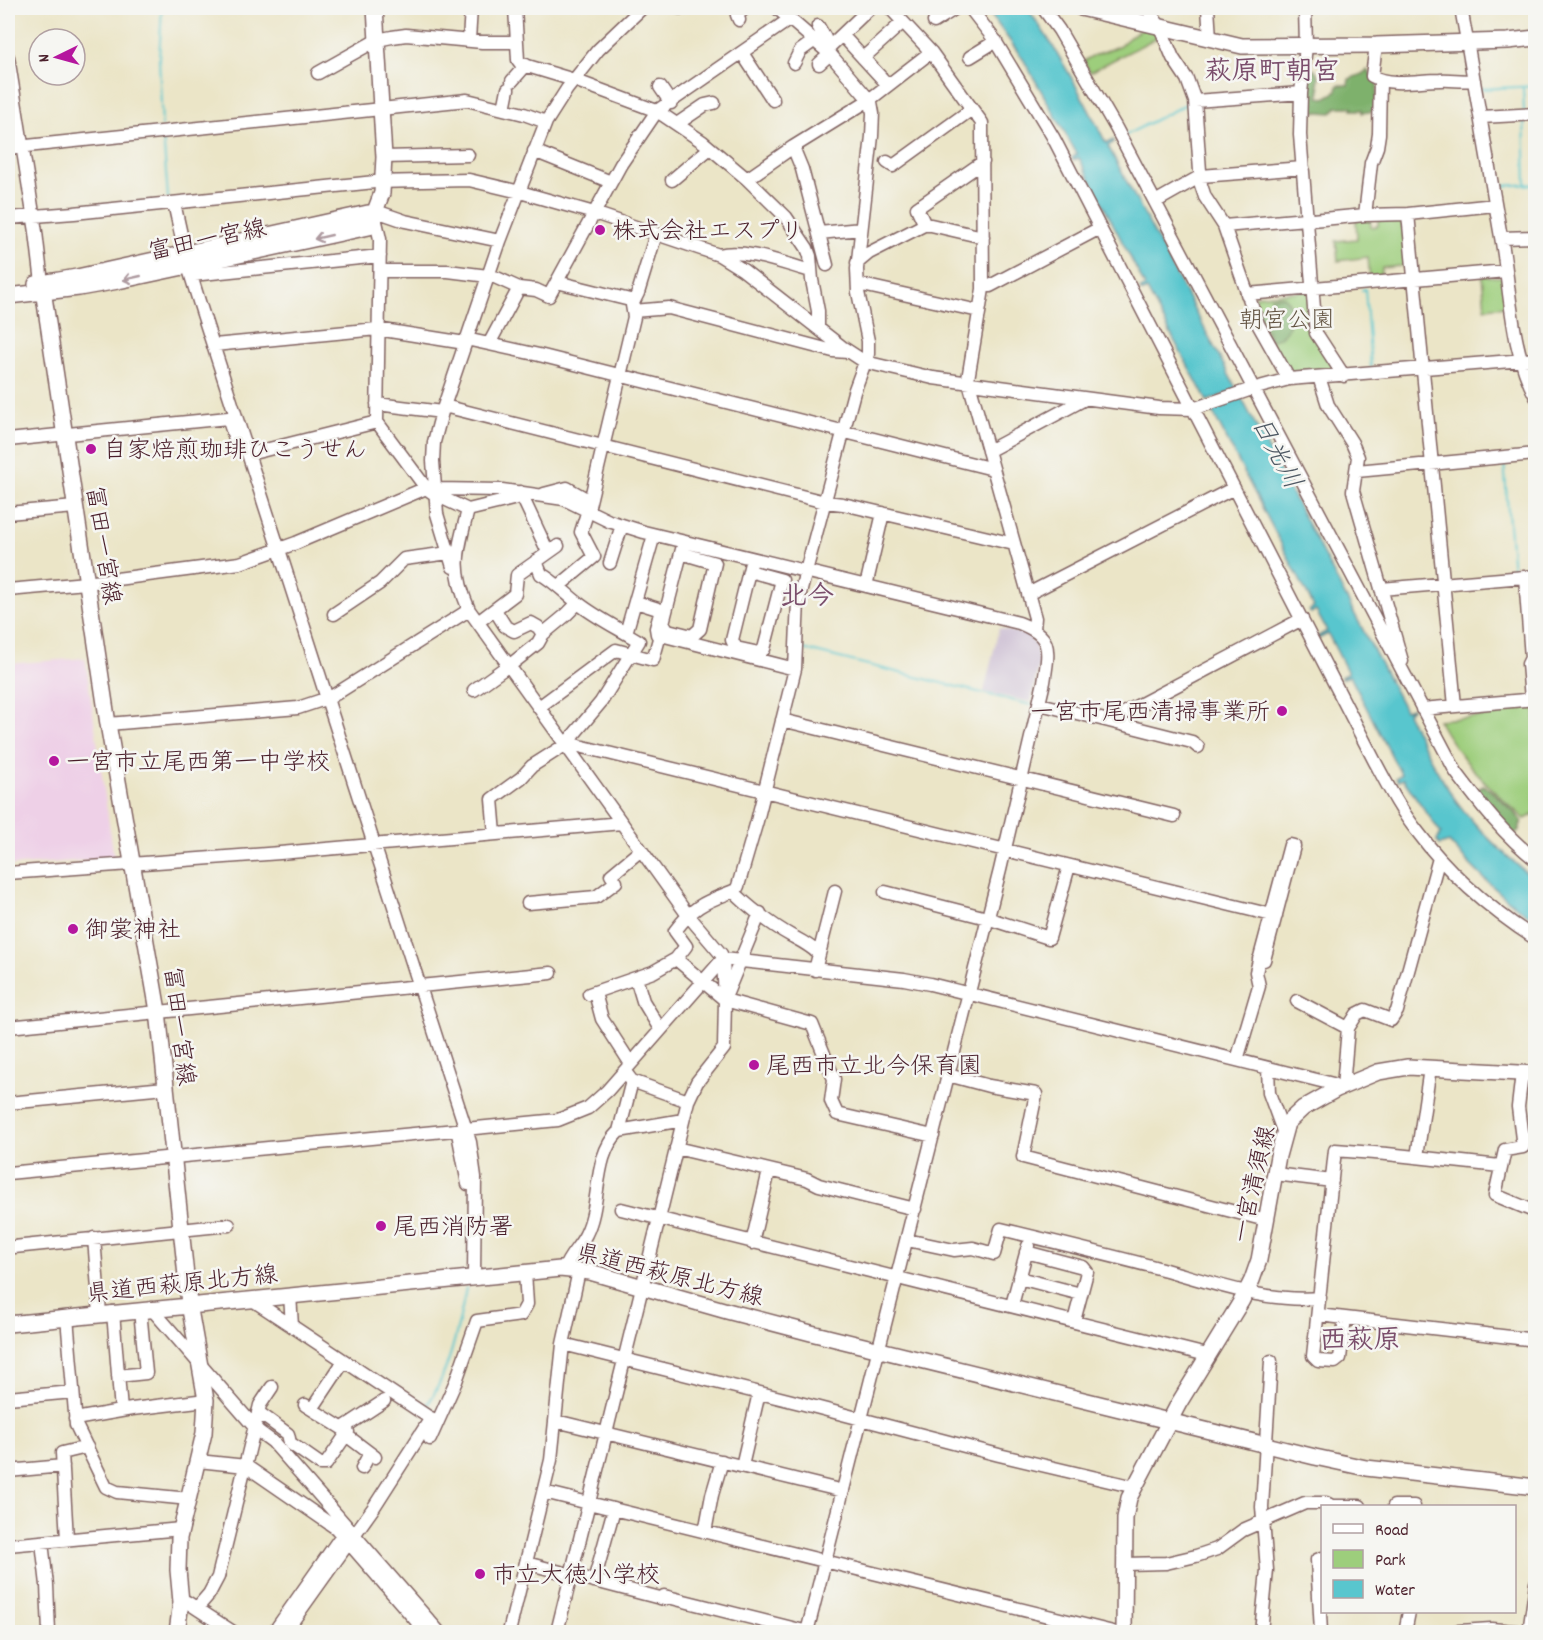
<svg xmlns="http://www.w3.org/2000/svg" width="1543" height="1640" font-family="Dekko,'Klee One',sans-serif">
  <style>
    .built { fill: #eed0e7 }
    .industrial { fill: #ccbed3 }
    .green { fill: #9dce7c; stroke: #747654; stroke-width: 1.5 }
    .forest { fill: #7eb16c; stroke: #64684c; stroke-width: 1.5 }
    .water { fill: #59c6ce; stroke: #52727c; stroke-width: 1.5 }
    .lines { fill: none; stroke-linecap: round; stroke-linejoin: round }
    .stream { stroke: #59c6ce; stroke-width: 2 }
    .minor-casing { stroke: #826462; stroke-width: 15 }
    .major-casing { stroke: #826462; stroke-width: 18 }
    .minor { stroke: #fff; stroke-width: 12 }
    .major { stroke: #fff; stroke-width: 15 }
    .oneway { stroke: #ae9aa0 }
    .poi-dot { fill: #b5179e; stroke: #f6f6f2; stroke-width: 2 }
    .labels { text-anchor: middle; stroke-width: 5; stroke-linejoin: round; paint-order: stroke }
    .poi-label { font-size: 24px; fill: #4a1f2b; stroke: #f6f6f2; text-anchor: start }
    .street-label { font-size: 24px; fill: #4a1f2b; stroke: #f6f6f2 }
    .park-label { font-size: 24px; fill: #635443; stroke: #f6f6f2 }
    .water-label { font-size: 26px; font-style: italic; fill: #4f5964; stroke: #f6f6f2 }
    .quarter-label { font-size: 27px; font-weight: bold; fill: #7b4f6c; stroke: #f6f6f2 }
  </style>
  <rect width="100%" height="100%" fill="#f6f6f2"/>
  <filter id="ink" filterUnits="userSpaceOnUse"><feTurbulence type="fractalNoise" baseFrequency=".0167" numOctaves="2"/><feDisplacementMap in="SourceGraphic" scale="12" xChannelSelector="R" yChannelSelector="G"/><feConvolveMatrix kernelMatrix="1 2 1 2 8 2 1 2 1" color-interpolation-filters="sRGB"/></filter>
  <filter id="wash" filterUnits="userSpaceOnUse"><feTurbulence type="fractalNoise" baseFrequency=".008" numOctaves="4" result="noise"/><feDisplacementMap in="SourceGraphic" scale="24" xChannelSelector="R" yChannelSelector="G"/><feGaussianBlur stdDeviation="1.35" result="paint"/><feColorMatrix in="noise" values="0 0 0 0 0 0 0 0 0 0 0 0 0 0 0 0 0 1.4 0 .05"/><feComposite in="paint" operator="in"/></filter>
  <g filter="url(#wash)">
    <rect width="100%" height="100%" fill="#ebe5c7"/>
    <path class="built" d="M85,658L114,858L8,866V664Z"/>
    <path class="industrial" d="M999,628L1029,635L1036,646L1039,663L1031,702L984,692Z"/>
    <path class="green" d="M1145,28L1156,30L1160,36L1090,72L1084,61C1095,52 1108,52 1120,45C1129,39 1133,32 1145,28Z
      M1404,217L1410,265L1382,268L1381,279L1370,281L1368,257L1338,261L1336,241L1357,239L1356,220L1370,219L1371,227L1378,226V218Z
      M1482,276L1502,277L1507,306L1485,308Z
      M1312,290L1314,334L1340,374L1290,377L1259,323L1255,296Z
      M1523,704L1535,705V814L1525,819C1492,791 1459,759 1438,720L1488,716L1492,710L1522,709Z"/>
    <path class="forest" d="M1314,69L1319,75L1318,86L1320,87L1319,97L1325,98L1337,91L1338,85H1348L1349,79L1362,74L1367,70L1378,82L1375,111L1362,113V110H1352V107H1337L1332,113L1305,111L1306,83L1309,78V71Z
      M1282,296C1299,306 1291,338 1271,340L1257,310L1270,302L1271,297Z
      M1483,785C1489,788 1518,815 1522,821L1518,832L1513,834L1478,793V789Z"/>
    <path class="water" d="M986,8H1027C1058,50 1082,96 1106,143L1114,140V142L1108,146L1237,390L1207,401L1147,290L1142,292L1140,290L1145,286L1079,158L1073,160L1072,158L1077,154L1023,59Z
      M1241,397L1405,710L1412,708L1407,713C1422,743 1437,774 1457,802C1479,832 1507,857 1535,880V920C1503,899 1475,871 1449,842L1439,845L1437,841L1441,833L1403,779L1398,781L1396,778L1401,774L1350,676L1341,679V677L1348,673L1328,634L1318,639L1317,637L1327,631L1316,611L1310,613L1309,611L1314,607L1211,409Z"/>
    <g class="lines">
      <path class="stream" d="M162,8L159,59L162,126
        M1523,87L1524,111
        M1480,89L1536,86
        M1524,118L1526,185
        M163,135L168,198
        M1126,135L1190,102
        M1496,186L1536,184
        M1362,290L1365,289L1371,367
        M1504,462L1513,573
        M803,649L1031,705
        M425,1408C448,1378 459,1325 466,1288"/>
    </g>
  </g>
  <g filter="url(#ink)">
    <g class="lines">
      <g class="minor-casing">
        <path id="minor" d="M515,8L518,60L521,64L574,80L657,111L703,142L747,179L786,217L807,248L810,256L812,280L818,311V328
          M679,8H681
          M890,8L931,52L982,123L983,289L968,379L1035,618L1034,629
          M970,8L994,39L1053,137L1374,760C1387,784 1400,810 1417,831C1449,874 1491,910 1536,939
          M1043,8L1059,30L1116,128L1456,772C1480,804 1504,835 1536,860
          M1147,8L1160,27L1173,58L1187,79L1195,101L1201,185L1205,197L1224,226L1258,324L1289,379
          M1208,8L1210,38
          M1305,8L1306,46L1301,93L1300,135L1316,333L1344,376
          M1461,8C1475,84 1488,160 1501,237C1511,290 1510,349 1536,397
          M739,20L737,15L745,8
          M934,22L956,8
          M818,26L825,38L824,48
          M842,35L888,85
          M469,40L471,8
          M1376,45L1372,76C1392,87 1418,80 1440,80C1451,79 1463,82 1474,80
          M826,50L870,8
          M742,53L773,100
          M8,57L36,232L42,283
          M970,57L996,41
          M863,58L903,22
          M794,63L800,51L815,40
          M819,64L830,54
          M318,73L377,40L392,37L406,35L482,42H517
          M512,81L526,65
          M660,87L671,103
          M1195,101L1301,93
          M504,109L508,89
          M1481,117L1536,114
          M677,124L705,105L714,103
          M793,147L802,169L827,265
          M8,148L467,100L524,114L546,122
          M534,151L611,182
          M384,157L468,155
          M887,162L893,166L972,109
          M747,179L793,147L869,100L931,52
          M672,180L710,148
          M1155,202L1201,176L1303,168
          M174,203L188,266L202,311L470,1142L475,1177L474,1277
          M376,211L405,221L500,241
          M1408,214L1455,706
          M1365,215L1371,163L1377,147L1379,134L1380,80
          M375,217L380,239L377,422L426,488L436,495L468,510L517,498L520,492L548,552
          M8,218L74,213L375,182L469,180L520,192L594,213L719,255L743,270L842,347L865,362L933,378L1159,408L1193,409L1252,389L1289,379L1536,359
          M925,225L917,208L983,162
          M1224,226L1306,219L1312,220L1365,215L1408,214L1495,205
          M819,233L861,229
          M1502,238L1536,237
          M719,255C745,248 785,264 811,271
          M857,263L869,253L924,225H931L983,237
          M380,271H448L488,276
          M488,274L519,288L536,290L549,296L621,164L657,111L790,19
          M192,275L380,256
          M557,282L634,301
          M858,284L979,311
          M983,285L990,286L1100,228
          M1247,294L1506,271
          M633,311L669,308L833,351L848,352
          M466,339L539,355L993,469
          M489,344L519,288
          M214,345L377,329L465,343
          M1319,377L1328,405L1352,443L1358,457L1353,491L1402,661
          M377,404L442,412
          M444,406L825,502L843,504L1014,544
          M8,440L228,418L237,445
          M988,451L1085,399
          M249,454L377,422
          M1357,471L1536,454
          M435,489L502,490L564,499L609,521L644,532L1019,623C1053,636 1049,649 1044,682L1000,870L807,1632
          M544,494L567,488L590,501
          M468,510C457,553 451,568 469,610L687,914L721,954L723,959L725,1000L724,1048L697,1082L688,1101L557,1632
          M8,513L75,507
          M681,553L715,563L700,629L692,636L668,630L663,623L681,553L684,542
          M610,563L622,525
          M453,567L437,514L433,461L434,442L442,412L500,241L546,122L567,89L598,50L642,8
          M749,571L782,580L764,649L759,653L736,648L732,640L752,559
          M1525,577L1531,658L1528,664L1531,699
          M559,586L594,557L581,532L588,510L634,317L632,305L638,293L656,234
          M866,586L883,513
          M1381,589L1536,576
          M8,590L86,583L240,563L296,543L431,486
          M1028,594L1234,488
          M636,602L661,610L656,628L657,634L795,669
          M495,610L505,626L514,631L531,623L538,627L543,634
          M334,614L380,583L404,559L449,553
          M478,622L515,594L517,575L558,546
          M626,633L654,535
          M509,666L538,643L543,634L566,615L578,603
          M474,690L509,665
          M1040,704L1109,721L1302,619
          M539,707L616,650L653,660L660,635
          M1422,709L1536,699
          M782,720L1174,816
          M1109,721L1192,742L1198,747
          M108,724L298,708L331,697L469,610
          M567,743L1276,916
          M495,834L492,799L521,778L532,766L565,745L601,702L639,641C618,628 597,618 578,603C565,593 555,582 541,574L536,561
          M8,873L280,853L622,823
          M733,891C747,906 772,925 790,935C801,941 808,944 818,953
          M885,892L987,918L1049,938L1069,866
          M528,903L596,897L616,882L611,875L641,850
          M676,959L725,1000L812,1024L834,1079L831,1101L837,1114L933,1136
          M815,970L835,891
          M636,978L643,1001L660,1029
          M595,993L602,1019L631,1064
          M727,993L760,913
          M589,994L653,972L676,959L686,946L675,931C695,904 706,902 736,890L738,886L757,821L795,669L798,601L854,392L868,354V341L858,292L857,269L872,136L873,113L871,102L830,54L777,8
          M1297,1001L1348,1028
          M8,1027L551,973
          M1237,1060L1259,986L1256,972L1290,845L1294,846L1264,960L1259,959
          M1268,1068L1269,1093L1283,1131
          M625,1072L632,1081L688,1101
          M1522,1073L1518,1107L1523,1147L1505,1150L1495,1195L1536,1212
          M948,1075L989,1086L1036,1094L1023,1157L1266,1220
          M1343,1087L1348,1028L1357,1014L1365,1010L1391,1020L1397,1011L1439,858
          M8,1103L165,1088
          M619,1131L632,1081
          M458,1133L468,1184
          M1522,1139H1536
          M676,1148L807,1179L819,1185L915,1209
          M1417,1157L1430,1068
          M8,1173L558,1120L588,1108L607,1091L723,959L904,979L930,984L1333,1084L1337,1089
          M1275,1174L1332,1181
          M621,1209L1207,1355
          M94,1238L100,1314
          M907,1240L954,1250L973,1248L994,1254L1001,1229C1055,1242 1109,1255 1162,1269C1213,1283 1267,1303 1320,1298
          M752,1243L769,1171
          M14,1247L229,1225
          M1026,1252L1083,1267L1087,1272L1074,1321
          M564,1270C569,1255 580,1247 586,1234C602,1202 592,1157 619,1131L683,1120
          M1019,1278L1081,1294
          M290,1295L292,1326L436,1422
          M251,1299L292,1326
          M1012,1305L1028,1246
          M151,1308L258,1431L273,1442L439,1632
          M113,1312L121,1411
          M1319,1315L1536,1340
          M67,1317L76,1425L106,1487L117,1492L189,1499
          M1345,1318L1340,1358L1335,1362L1318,1361L1313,1356L1335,1150L1387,1154L1500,1166
          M563,1344L800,1403L999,1455L1135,1487
          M118,1376L146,1373L140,1310
          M8,1398L73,1392
          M312,1409L344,1361
          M258,1412L288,1434L290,1443L320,1464H326L348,1432L305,1405
          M75,1419L132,1409L206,1400
          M556,1421L843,1491
          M343,1428L384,1401
          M346,1435L375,1457
          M430,1439L456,1381L477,1321L521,1315L527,1304L525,1272
          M198,1461L246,1466L336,1528L426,1632
          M742,1466L759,1393
          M362,1468L370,1453
          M8,1471L63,1466
          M544,1492L1113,1632
          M1394,1506H1414
          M705,1532L712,1495L722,1461
          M67,1539L62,1453L87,1447
          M42,1542L47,1585L49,1632
          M8,1545L181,1529
          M526,1563L664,1599V1596L808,1632
          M1125,1564L1166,1563L1196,1556L1217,1549L1243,1530L1305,1503H1326L1332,1506H1360
          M594,1581L614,1509
          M181,1602H187L233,1632
          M197,1608L209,1594L218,1577L260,1405L272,1387
          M274,1632L342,1535
          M285,1632L374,1507L431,1418
          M509,1632L551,1460L563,1344L579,1271
          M1261,1632L1267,1570L1262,1507L1271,1361
          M1321,1632L1317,1560L1322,1558
          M1405,1632L1409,1612
          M1445,1632L1491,1629L1525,1632
          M1529,1632L1536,1583"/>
      </g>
      <g class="major-casing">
        <path id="major" d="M1081,8L1242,46L1376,45L1508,41L1536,38
          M42,283L108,724L158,1011L189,1304L206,1400L204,1433L179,1538L178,1570L181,1602L177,1632
          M36,284L77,277L368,213L375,217
          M8,296L79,288L118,281L369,227L382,193L384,157L375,8
          M8,1324L521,1273L560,1269L590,1272L727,1311L811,1333L1315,1457L1366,1468L1536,1487
          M1124,1632L1125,1518L1129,1498L1179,1403L1242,1300L1252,1280L1259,1260L1278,1156L1287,1123L1303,1108L1337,1089L1378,1072L1408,1067L1536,1074"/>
      </g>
      <use href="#minor" class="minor"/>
      <use href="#major" class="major"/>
    </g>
    <defs><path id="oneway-shaft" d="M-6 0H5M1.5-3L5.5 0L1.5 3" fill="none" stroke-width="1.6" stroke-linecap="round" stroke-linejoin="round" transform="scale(1.5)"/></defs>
    <g class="oneway">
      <use href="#oneway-shaft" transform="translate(323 237) rotate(167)"/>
      <use href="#oneway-shaft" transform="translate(132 278) rotate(167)"/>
    </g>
  </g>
  <g class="poi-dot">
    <circle cx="600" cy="230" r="6"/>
    <circle cx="91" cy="449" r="6"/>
    <circle cx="1282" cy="711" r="6"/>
    <circle cx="54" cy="761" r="6"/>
    <circle cx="73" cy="929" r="6"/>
    <circle cx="754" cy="1065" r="6"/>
    <circle cx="381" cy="1226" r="6"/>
    <circle cx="480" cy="1574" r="6"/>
  </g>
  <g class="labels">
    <g class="poi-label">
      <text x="612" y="238">株式会社エスプリ</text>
      <text x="103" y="457">自家焙煎珈琲ひこうせん</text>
      <text x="1270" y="719" text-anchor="end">一宮市尾西清掃事業所</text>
      <text x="66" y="769">一宮市立尾西第一中学校</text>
      <text x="85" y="937">御裳神社</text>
      <text x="766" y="1073">尾西市立北今保育園</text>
      <text x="393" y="1234">尾西消防署</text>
      <text x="492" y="1582">市立大徳小学校</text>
    </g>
    <g class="street-label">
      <text transform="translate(207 239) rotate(-12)" y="8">富田一宮線</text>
      <text transform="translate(104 545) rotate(81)" y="8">冨田一宮線</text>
      <text transform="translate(180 1026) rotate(83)" y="8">冨田一宮線</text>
      <text transform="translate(1253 1184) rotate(-77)" y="8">一宮清須線</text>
      <text transform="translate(670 1274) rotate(14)" y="8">県道西萩原北方線</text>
      <text transform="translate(182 1283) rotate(-6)" y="8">県道西萩原北方線</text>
    </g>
    <g class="park-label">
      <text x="1287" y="327">朝宮公園</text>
    </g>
    <g class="water-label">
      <text transform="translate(1278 452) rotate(62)" y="9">日光川</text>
    </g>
    <g class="quarter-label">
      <text x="1272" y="79">萩原町朝宮</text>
      <text x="807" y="604">北今</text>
      <text x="1360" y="1348">西萩原</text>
    </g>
  </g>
  <rect width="1543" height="1640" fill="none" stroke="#f6f6f2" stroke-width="30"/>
  <rect x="1321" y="1505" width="195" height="108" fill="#f6f6f2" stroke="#b1a0a2" stroke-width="1.5"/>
  <rect x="1333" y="1524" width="30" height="9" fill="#ffffff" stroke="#b1a0a2" stroke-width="1.5"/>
  <text x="1375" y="1535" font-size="18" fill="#4a1f2b">Road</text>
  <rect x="1333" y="1550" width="30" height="18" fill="#9dce7c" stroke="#b1a0a2" stroke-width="1.5"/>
  <text x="1375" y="1565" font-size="18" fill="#4a1f2b">Park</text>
  <rect x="1333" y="1580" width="30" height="18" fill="#59c6ce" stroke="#b1a0a2" stroke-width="1.5"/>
  <text x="1375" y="1595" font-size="18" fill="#4a1f2b">Water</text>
  <g transform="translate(57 57) rotate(265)"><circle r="28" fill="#f6f6f2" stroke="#b1a0a2" stroke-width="1.5"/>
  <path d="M0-4.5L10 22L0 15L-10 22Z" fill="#b5179e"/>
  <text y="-9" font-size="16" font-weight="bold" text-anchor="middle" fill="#4a1f2b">N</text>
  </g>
</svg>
